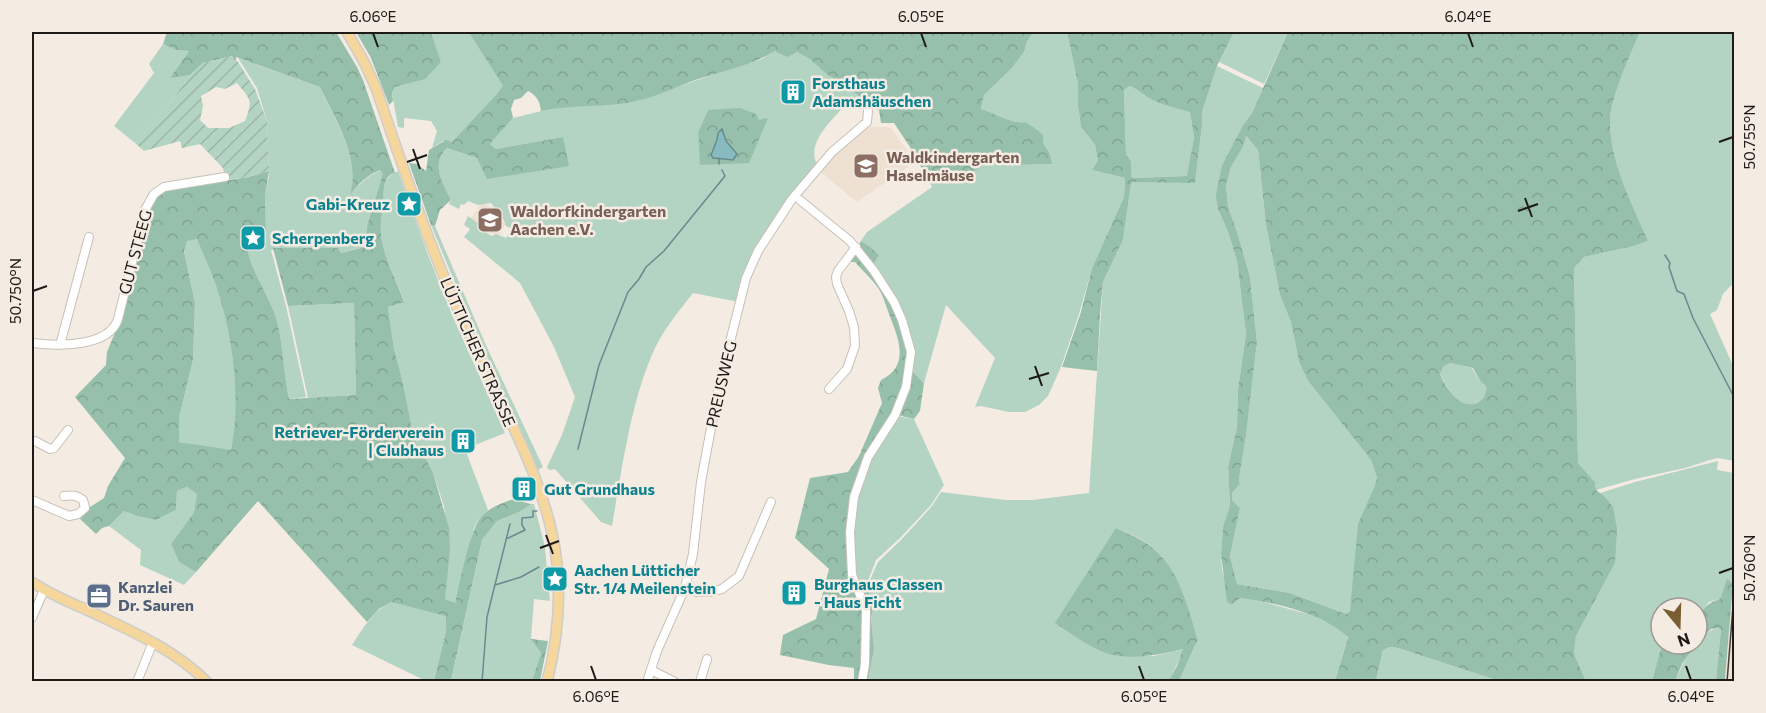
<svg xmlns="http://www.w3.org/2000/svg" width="1766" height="713" font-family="Commissioner,sans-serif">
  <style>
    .built { fill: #eee1d2 }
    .green { fill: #b3d3c3; fill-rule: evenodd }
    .forest { fill: url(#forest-crowns); fill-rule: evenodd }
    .garden { fill: url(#garden-furrows); fill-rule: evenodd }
    .water { fill: #88bbbf; stroke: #688b8d; stroke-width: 1.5 }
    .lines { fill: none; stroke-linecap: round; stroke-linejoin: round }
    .stream { stroke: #688b8d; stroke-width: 1.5 }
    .minor-casing { stroke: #c7c0b7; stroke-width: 10 }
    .major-casing { stroke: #cdcdcc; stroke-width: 12 }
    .minor { stroke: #fff; stroke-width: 8 }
    .major { stroke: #f5d69d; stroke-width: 9 }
    .rail { stroke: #44403c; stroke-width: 1.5 }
    .ticks { fill: none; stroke: #1d1a17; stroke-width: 2 }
    .labels { text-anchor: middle; stroke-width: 5; stroke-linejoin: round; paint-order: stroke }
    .culture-label { font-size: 16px; font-weight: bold; fill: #0d838f; stroke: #f4ece3; text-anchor: start }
    .education-label { font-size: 16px; font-weight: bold; fill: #785e54; stroke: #f4ece3; text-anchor: start }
    .street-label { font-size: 16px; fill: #1d1a17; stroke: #f4ece3 }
    .service-label { font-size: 16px; font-weight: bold; fill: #4e5e75; stroke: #f4ece3; text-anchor: start }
    .neatline { fill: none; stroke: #1d1a17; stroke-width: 2 }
    .ticks-label { font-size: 15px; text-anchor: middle; fill: #1d1a17 }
  </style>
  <defs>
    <pattern id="forest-crowns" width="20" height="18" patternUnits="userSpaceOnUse" patternTransform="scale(1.5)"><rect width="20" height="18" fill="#96c0ab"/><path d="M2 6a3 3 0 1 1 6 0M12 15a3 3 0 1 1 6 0" fill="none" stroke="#81a492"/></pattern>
    <pattern id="garden-furrows" width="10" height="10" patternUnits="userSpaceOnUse" patternTransform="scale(1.5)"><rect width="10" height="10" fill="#b3d3c3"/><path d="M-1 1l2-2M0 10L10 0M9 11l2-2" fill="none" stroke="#9ab5a7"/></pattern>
  </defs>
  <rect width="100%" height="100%" fill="#f4ece3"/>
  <path class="built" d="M869,127H889L892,129L915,162L857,202L819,171L833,155Z
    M482,202L509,219L498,237L470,220Z
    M1734,562V681L1725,682L1733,584Z"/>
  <path class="green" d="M431,32H467L471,36L503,86L498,94L452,142L443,141L432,148L437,131L431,121L404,118V128L398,127L392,93L394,87L441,62Z
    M1033,32H1067L1078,84V106L1081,127L1095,145L1098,160L1092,170L1125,178L1124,197L1092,268L1080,311L1061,367L1048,396L1039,405L1025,412H1009L981,406L975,407L995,358L946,305L924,383L910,369L912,352L873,264L869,246L861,241L867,232L932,187L926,175L947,171L964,175L973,172L988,162L1013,165L1051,164L1050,154L1043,143V135L1039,131L1026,122C1010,124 996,113 981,109L984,95L1012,68L1024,52L1027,42Z
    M1234,32H1288L1264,84L1219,62Z
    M1640,32H1734V282L1723,294L1717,310L1710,314L1734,368V461L1718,458L1710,460L1685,468L1635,479L1596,490L1595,482L1578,463L1574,268L1584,257L1634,246L1648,241C1632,203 1611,165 1610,123C1609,101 1631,53 1640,32Z
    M163,44L176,50L189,51L171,77L190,75L168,106L135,143L114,126L154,73L149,64Z
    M775,51L792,54L797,52L811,59L825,73L858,95L863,106L859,108L848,102C835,117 807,141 816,162H819L781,209L739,302L693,293C680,310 666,326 656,346C631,398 622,469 612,526L601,522L555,469L549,470L547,467L562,435L575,397L554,347L520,283L463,236H465L470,229L464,225L468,216L479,224L477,228L492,236L496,234L506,238L512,229L506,226L504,220L491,203L478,205L468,201L464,205L461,204L459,209L449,204L451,200C443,183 430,165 447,148L477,158L563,137L496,149L490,144L513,118L557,107L597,105L638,101L697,80L762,59ZM708,110L759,120L701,165L698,132Z
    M238,58L320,87C334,117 360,159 351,193C361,183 367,176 381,170L384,175L367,226L365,247L341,253L285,249L271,250L286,306L306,397L289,399C284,375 283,350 278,325C272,299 254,277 248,252C247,246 248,239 248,233L266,232L265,196L269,176L267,121L257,88Z
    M1217,66L1263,88L1252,113L1243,125L1222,165L1218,209L1228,232L1237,261L1246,334L1238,389L1237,427L1228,467L1230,505L1223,528L1221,554L1222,569L1230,605L1240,598L1256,600L1311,615L1337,627L1348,636L1335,681H1179L1194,646L1198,640C1185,600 1180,565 1142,540C1134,535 1125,532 1116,528L1109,654L1154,656L1184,649L1169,681H868L874,649L871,616L874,606L867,587L878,562L902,539L932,506L941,492L1006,500H1032L1089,493L1103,282L1123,240L1131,184L1133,182H1195L1202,126V112Z
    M1130,86C1137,89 1141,93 1147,97C1160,105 1176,108 1190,111L1194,136L1188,176L1133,178C1127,172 1131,162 1126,154L1124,90Z
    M1245,135L1258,150L1266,225L1280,295L1291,322L1299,362L1308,381L1371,460L1377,478L1350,611L1346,614L1290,593L1237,584L1230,556L1240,508L1232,500V493L1240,484L1239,479L1246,436L1257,342L1250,277L1237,232L1228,206L1226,185L1231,167L1243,147Z
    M398,171L428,255L452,315L505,433L465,449L488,510L479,519L474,528L455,603L444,599L450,551L444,506L433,473L426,459L419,452L412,430L394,349L388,307L404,301C397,279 383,257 381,234C380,223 383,213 383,201C384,185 383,179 398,171Z
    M431,225L435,226L485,343L543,467L538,470L465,307Z
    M197,238C203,254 211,269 216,286C233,336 241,398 231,451L179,442V418L193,360L195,303L184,250L187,241Z
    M354,303L356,395L308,398L288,306Z
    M1450,363L1472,368L1481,382L1486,386C1488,398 1476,408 1464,403C1455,400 1444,383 1440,374L1444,366Z
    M898,416L914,419L944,485L931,505L900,538L876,560L866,586L854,576C853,550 849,523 855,498C862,469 882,440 898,416Z
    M1718,461L1717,470L1734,473V562L1733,584L1727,578L1720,599L1709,602L1697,619V608H1661L1662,644L1652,681H1586L1574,654L1576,636L1615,563L1604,496L1600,493L1635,482Z
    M187,487L197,494L194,512L171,544L179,562L196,572L184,585L140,565L141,550L109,526L124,511L137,516L156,520L176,510L177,491Z
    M531,504H534L545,547L550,601L534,599L531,638L541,653L532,681L451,682L482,540L497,521L519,512Z
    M391,602L446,615V631L434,681H426L352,645C363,628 372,612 391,602Z
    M1718,628L1721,629L1716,681L1675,682C1682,664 1698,632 1718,628Z
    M1390,647L1398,648L1499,681L1376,682L1383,650Z"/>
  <path class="forest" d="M167,32H336L357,67L363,80L395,173C383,176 384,190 383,201C383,212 380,222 381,234C383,257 397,280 404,302L388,307L394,349L403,384L412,430L419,452L426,459L433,473L449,528L450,551L445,599L455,603C460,583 470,528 482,516C491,506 504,503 516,498L523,502L531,504L519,512L497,521L482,540L451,681H434L446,631V616L391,602L379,609L367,622L258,501L196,572L179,562L171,544L194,512L197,494L187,487L177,491L176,510L156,520L137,516L124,511L109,526L102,528L96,534L80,519L90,507L104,498L108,486L125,458L75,397L106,365L107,352L116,330L147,211L155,196L162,191L248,177L269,171L265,196L266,232L248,233C248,239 247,246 248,252C254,277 272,299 278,325C283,349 284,374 289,399L356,395L354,303L288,306L273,248H338L341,253L365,247L367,226L383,174L380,170C366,176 359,183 350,195C361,160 335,118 320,87L236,57V60L234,61L232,56L203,63L190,75L170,78L189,51L176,50L163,44ZM197,239C203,254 211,270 216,286C233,336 241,399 231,450L179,442V418L193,360L195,303L184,251L187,241Z
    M356,32H431L441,62L425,79L394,87L392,93L393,101L389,105L371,58Z
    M467,32H1033L1027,42L1024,52L1012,68L984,95L981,109C996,113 1010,124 1026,122L1039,131L1043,135V143L1050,154L1052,164L1013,165L988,163L973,172L964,175L947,171L926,175L919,164L920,162L894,123H881L879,110L863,106L858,95L825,73L810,59L797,52L787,57L775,51C752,65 724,71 698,79C678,86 658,96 637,101C606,108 573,104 541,111C540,101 536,95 528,91L521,98L514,100L511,109L513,118L490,144L496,149L563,137L569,166L487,179L477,158L447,148C430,165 443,183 451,200L440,210L435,226L431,225L409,163L417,164L426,171L429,150L446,140L452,142L497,94L503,86L471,36Z
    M1067,32H1234L1217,66L1202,112V126L1195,183L1133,182L1131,184L1123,240L1103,282L1100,314L1097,371L1062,367L1081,312L1092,268L1124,197L1125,178L1092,170L1098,160L1095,145L1081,127L1078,106V84ZM1130,86C1137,89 1141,93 1147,97C1160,105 1176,108 1190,112L1194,137L1187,176L1133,178L1131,176V162L1126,154L1124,90Z
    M1288,32H1640C1631,53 1609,101 1610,123C1611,165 1632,203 1648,241L1634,246L1584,257L1574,268L1578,463L1595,482L1596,490L1604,496L1613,507L1617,529L1615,563L1576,636L1574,654L1586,681H1499L1398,648L1390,647L1383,650L1376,681H1335L1348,637C1324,614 1273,602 1240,598L1231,605L1227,602L1221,554L1223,527L1230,505L1228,467L1237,427L1238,389L1246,334L1237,261L1228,232L1218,209L1216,195L1222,165L1243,125L1252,113ZM1246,136L1258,150L1266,225L1280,295L1291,322L1299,362L1308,381L1371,460L1377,478L1374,488L1358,524L1350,611L1346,614L1290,593L1237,584L1230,556L1240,508L1232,500V493L1240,484L1239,479L1246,436L1257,342L1250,277L1237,232L1228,206L1226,185L1231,167L1243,147ZM1450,363L1473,368L1481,382L1486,386C1488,398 1476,408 1464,403C1455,400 1443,383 1440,374L1444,366Z
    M740,108L756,114L759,120L768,118L749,163L700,165L698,132L708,110ZM722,130L726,141L737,154L730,160L713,158L711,153L717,140L718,132Z
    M861,241L869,246L879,255L873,264L902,315L910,369L924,383L920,411L914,419L894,414L852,496L850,572L867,587L874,606L871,617L874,649L868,681H854V668L829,665L780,655L783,635L816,619L829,569L795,538L810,478L848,472L859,456L882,403L878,388L881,380C911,366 898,337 889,314C886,306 884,298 880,291C874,281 863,271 855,262H847L856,251Z
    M1116,528C1124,532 1133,535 1141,540C1179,562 1186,602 1198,640L1194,647L1179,681L1169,680L1177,666L1183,649C1159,655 1133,660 1109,654C1090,648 1072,634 1055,623Z
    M1727,578L1733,584L1725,678V681H1716L1721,629L1718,628L1711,629L1697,643C1697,622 1697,606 1720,599Z
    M531,639L548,641L540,681H532L541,653Z
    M1662,644H1696L1682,664L1675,681H1652Z"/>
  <path class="garden" d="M232,56L234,61L236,60L238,62L255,89L267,121L269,171L248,177L226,180L223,168L200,144L182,148L180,141L144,151L135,143L168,106L190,75L203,63ZM237,83C251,100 253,100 245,121L229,128H208L200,120L203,106L201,96L216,87L225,89Z"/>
  <path class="water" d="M722,129L726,141L737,154L733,160L713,158L711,155L717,140L718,133Z"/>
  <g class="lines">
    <path class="stream" d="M719,164V158
      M1665,255L1670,263L1669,267L1677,291L1684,294L1693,318L1734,397
      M578,449L599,365L628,292L639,279L646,267L664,251L725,176L722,170
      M506,539L525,530L522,525V518L533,517V511H537
      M495,585L521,577L539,567
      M482,682L487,617L510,524"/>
    <g class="minor-casing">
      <path id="minor" d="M795,196L850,241L874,271L894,302L902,320L911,352L906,387L895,415L868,457L854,497L850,532L852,575L866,610L865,664L862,682
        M32,343C56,346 109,348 118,319L145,210L154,194L164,187L225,177
        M60,345L89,237
        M829,389L847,369L855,346L854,327L849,311L837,284L836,277L838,271L856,247
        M32,442L35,441L50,449L54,448L68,430
        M32,500L69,516L78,514L85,508L83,500C77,495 72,495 64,496
        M685,588L697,592H711L722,589L739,576L771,502
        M32,618L44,590
        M651,670L675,682
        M137,682L153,642
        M647,682L657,651L685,588L693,554L701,482L718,390L746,278L758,251L792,199L832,152L867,122L868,111
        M700,682L707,659"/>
    </g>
    <g class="major-casing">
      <path id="major" d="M347,32L364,62L376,88C402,164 427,241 460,314C493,392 549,480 557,564C561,604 557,643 547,682
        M32,582C48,593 66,601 85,609C127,629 173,648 207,682"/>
    </g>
    <use href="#minor" class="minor"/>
    <use href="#major" class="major"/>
    <path class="rail" d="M1727,682L1734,594"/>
  </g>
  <path class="ticks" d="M373,33L378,47M921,33L926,47M1468,33L1473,47M1719,142L1733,137M413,149L420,169M407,162L427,155M1525,198L1532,217M1518,211L1538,204M33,291L47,286M1035,366L1042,386M1029,379L1049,373M546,535L553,554M540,548L559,541M1719,573L1733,568M591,666L596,680M1139,666L1144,680M1686,666L1691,680"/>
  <defs>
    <g id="building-square" transform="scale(1.35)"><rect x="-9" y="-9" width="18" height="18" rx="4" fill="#0f9aa8" stroke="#f4ece3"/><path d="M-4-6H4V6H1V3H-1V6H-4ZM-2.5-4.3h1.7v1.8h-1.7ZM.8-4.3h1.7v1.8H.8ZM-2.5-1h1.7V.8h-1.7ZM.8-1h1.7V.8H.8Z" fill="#fff"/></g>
    <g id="school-square" transform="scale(1.35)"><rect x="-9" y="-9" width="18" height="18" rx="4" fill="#8d6e63" stroke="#f4ece3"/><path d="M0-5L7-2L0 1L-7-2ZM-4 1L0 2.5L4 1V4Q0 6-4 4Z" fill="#fff"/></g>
    <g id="sight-square" transform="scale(1.35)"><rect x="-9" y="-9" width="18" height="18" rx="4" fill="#0f9aa8" stroke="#f4ece3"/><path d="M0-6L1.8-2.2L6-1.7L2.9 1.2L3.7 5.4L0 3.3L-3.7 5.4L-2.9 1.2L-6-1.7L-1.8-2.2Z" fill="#fff"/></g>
    <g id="office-square" transform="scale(1.35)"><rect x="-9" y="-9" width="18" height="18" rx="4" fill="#5c6f8a" stroke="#f4ece3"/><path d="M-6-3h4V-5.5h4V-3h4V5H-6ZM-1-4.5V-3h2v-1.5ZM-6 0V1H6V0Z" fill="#fff"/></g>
  </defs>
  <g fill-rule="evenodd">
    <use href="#building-square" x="793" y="92"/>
    <use href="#school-square" x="866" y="166"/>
    <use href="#sight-square" x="409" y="204"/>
    <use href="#school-square" x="490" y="220"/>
    <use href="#sight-square" x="253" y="238"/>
    <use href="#building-square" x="463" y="441"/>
    <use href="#building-square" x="524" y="489"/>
    <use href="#sight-square" x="555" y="579"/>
    <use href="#building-square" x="794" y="593"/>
    <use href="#office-square" x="99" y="596"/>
  </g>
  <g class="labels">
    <g class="culture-label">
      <text x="812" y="89">Forsthaus<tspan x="812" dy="18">Adamshäuschen</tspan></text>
      <text x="390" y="210" text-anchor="end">Gabi-Kreuz</text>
      <text x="272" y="244">Scherpenberg</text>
      <text x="444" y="438" text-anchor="end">Retriever-Förderverein<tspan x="444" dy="18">| Clubhaus</tspan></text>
      <text x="544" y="495">Gut Grundhaus</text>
      <text x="574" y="576">Aachen Lütticher<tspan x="574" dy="18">Str. 1/4 Meilenstein</tspan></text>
      <text x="814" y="590">Burghaus Classen<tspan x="814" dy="18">- Haus Ficht</tspan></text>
    </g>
    <g class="education-label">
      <text x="886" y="163">Waldkindergarten<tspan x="886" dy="18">Haselmäuse</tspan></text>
      <text x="510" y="217">Waldorfkindergarten<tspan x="510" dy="18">Aachen e.V.</tspan></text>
    </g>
    <g class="street-label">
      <text transform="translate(135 252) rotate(-75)" y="6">GUT STEEG</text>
      <text transform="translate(478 352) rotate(66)" y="6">LÜTTICHER STRASSE</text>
      <text transform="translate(721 384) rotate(-77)" y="6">PREUSWEG</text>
    </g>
    <g class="service-label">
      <text x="118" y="593">Kanzlei<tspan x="118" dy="18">Dr. Sauren</tspan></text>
    </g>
  </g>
  <rect width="1766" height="713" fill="none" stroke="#f4ece3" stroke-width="66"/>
  <g transform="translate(1679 626) rotate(161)"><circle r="28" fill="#f4ece3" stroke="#9e9891" stroke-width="1.5"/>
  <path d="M0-4.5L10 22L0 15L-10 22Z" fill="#7a5e31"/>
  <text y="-9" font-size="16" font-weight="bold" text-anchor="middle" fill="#1d1a17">N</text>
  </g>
  <rect x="33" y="33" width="1700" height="647" class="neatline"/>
  <g class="ticks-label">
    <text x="373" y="22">6.06°E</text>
    <text x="921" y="22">6.05°E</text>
    <text x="1468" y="22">6.04°E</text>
    <text transform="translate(1750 137) rotate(-90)" y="5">50.755°N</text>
    <text transform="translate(16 291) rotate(-90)" y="5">50.750°N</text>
    <text transform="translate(1750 568) rotate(-90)" y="5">50.760°N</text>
    <text x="596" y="702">6.06°E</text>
    <text x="1144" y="702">6.05°E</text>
    <text x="1691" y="702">6.04°E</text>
  </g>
</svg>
